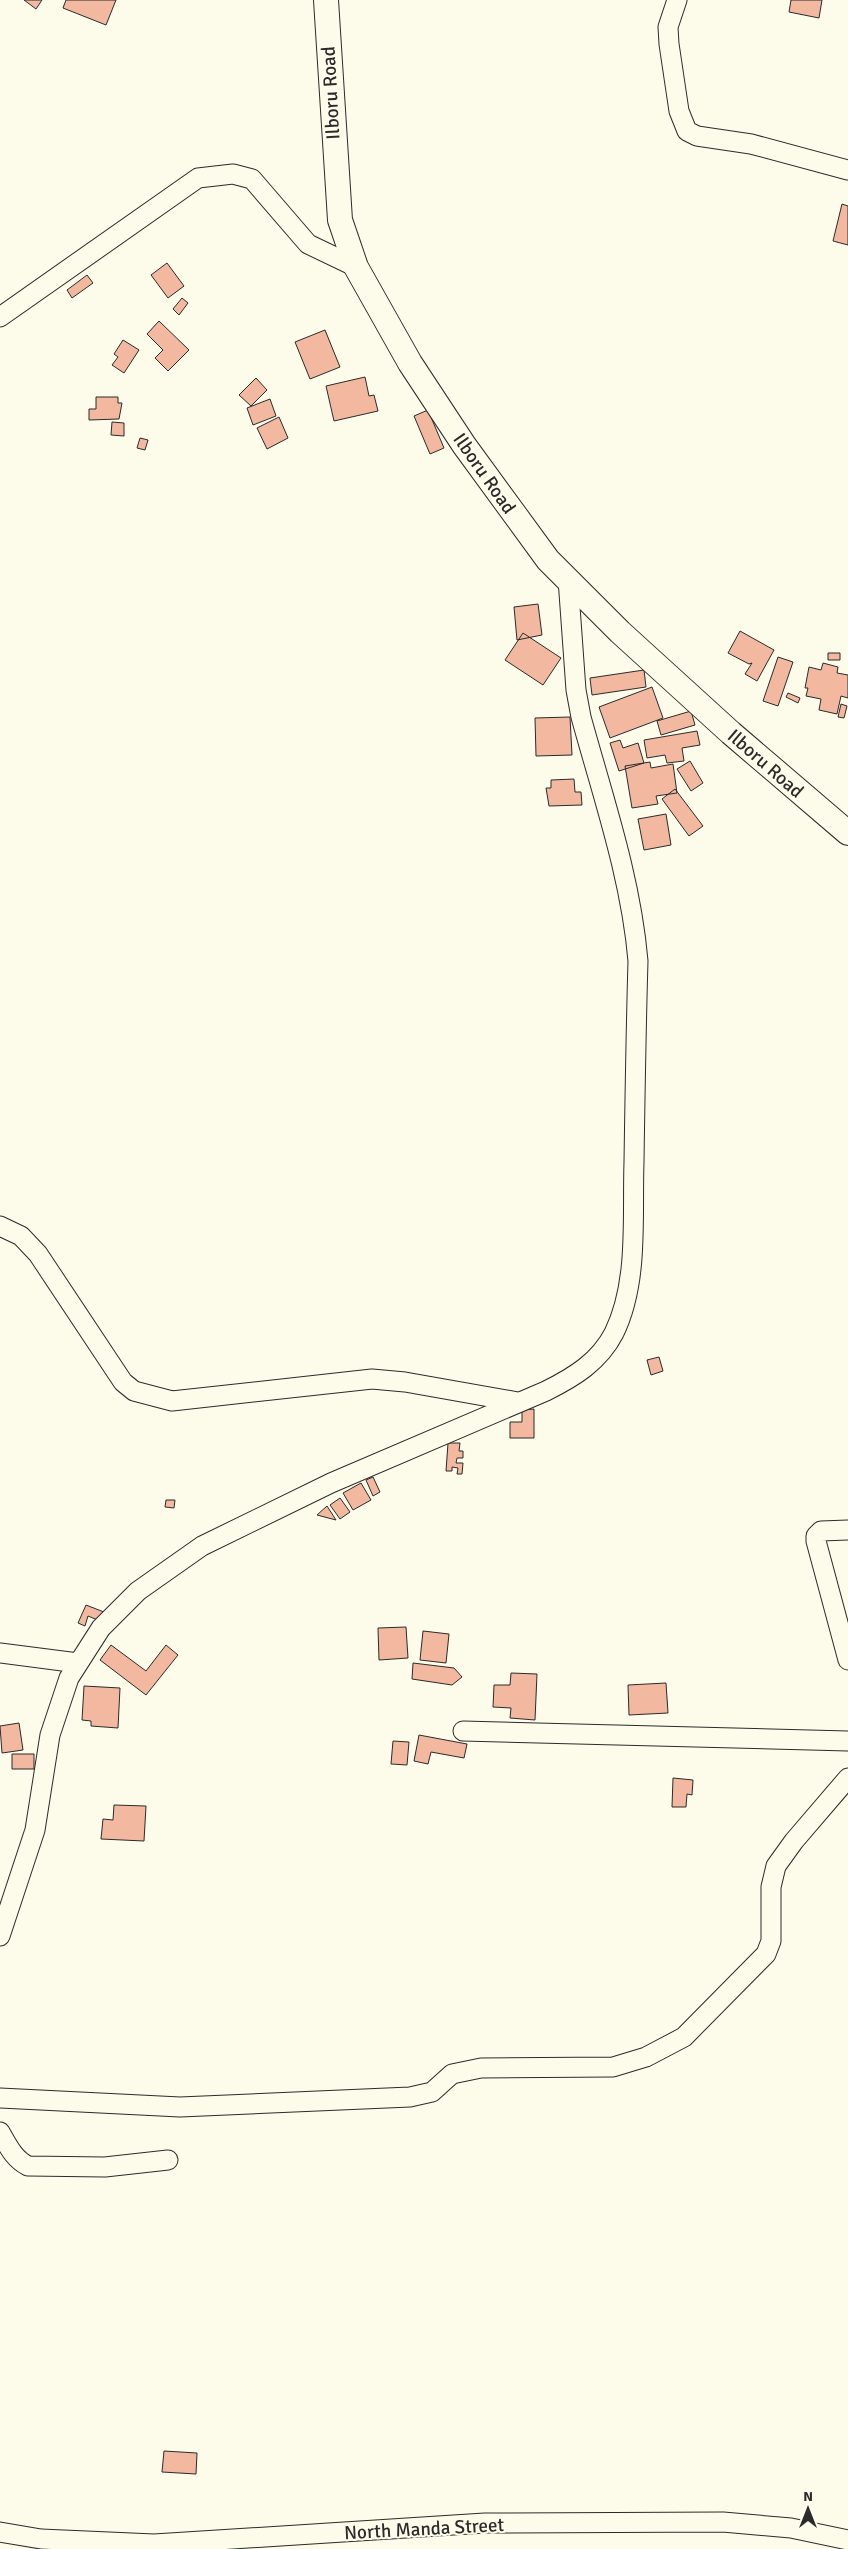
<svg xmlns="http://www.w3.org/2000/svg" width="848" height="2549" font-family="Signika,sans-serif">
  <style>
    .building { fill: #f2b8a0; stroke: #2b2b2b }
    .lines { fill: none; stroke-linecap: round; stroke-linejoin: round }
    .minor-casing { stroke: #2b2b2b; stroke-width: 21 }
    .tertiary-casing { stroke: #2b2b2b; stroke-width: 26 }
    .minor { stroke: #fdfbea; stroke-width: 19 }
    .tertiary { stroke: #fdfbea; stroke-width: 24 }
    .labels { text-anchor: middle; stroke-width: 4; stroke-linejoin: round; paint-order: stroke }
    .street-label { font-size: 19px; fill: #2b2b2b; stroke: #fdfbea }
  </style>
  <rect width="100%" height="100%" fill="#fdfbea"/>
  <path class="building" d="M24,0H42L36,9Z
    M66,0H116L106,25L63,8Z
    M791,0H822L819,18L789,12Z
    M842,204L848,206V245L833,241Z
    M167,263L184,286L168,298L151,275Z
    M87,275L93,283L72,298L67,290Z
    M182,298L188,303L179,315L173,309Z
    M159,321L189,350L168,371L155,358L163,350L147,334Z
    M325,330L340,367L310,379L295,342Z
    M123,340L139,350L124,373L112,365L118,357L114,354Z
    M365,377L369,396L374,395L378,411L334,421L326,386Z
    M256,378L267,390L251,406L239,395Z
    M96,397H118V403H122L119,419L89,420V409H96Z
    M270,399L276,416L253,425L247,408Z
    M428,410L444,448L430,454L414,416Z
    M279,417L288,438L267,449L257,428Z
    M112,422L124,423V436L111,435Z
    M140,438L148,440L145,450L137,448Z
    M538,604L542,635L517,640L514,607Z
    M740,631L774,650L757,681L745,674L752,663L749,664L728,653Z
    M523,633L561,658L543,685L505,660Z
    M828,653H840V660H828Z
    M778,657L793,662L778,706L763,701Z
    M823,663L838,667L837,673L848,675V698L841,696L837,714L819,710L821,699L806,696L808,688H805L809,667L821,670Z
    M644,670L646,687L592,695L590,678Z
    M652,687L663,718L610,738L599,707Z
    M788,693L800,698L798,703L786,697Z
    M841,704L847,706L844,718L838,717Z
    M691,711L695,725L661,735L657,721Z
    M570,717L572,755L536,756L535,718Z
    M697,731L700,745L682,748L684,761L667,763L665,755L647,758L644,740Z
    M620,740L623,748L638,743L644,763L619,771L610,743Z
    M690,761L703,783L691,791L677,769Z
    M650,762L651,768L673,764L677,793L656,796L658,804L632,808L625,766Z
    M574,779L575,792H581L582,805L549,806L546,788H551V780Z
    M675,789L703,826L689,836L662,799Z
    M666,814L671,845L644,850L638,819Z
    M659,1357L663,1371L651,1375L647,1360Z
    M534,1409V1438H510V1422H522V1410Z
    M448,1443H460L459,1451H463V1458H457L456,1463H463L462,1474H457L458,1468L452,1467V1471H446Z
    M373,1477L380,1492L373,1496L366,1480Z
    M361,1483L371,1500L353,1510L343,1493Z
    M340,1498L350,1512L340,1519L330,1505Z
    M166,1500H175L174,1508L165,1507Z
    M327,1506L336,1520L317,1515Z
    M86,1605L104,1612L100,1621L88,1616L85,1626L78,1623Z
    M406,1627L408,1658L379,1660L378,1628Z
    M423,1631L449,1634L446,1663L420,1660Z
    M111,1645L146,1671L166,1645L178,1655L146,1695L100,1660Z
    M413,1663L454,1668L462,1677L452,1685L412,1679Z
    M511,1673L537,1674L535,1720L510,1718L511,1708L493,1707L494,1685H510Z
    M666,1683L668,1713L629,1715L628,1685Z
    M84,1686L120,1688L118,1728L91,1726V1721L82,1720Z
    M19,1723L23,1750L2,1753L0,1726Z
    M419,1735L467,1744L464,1758L431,1752L428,1764L414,1761Z
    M393,1741L409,1742L407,1765L391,1764Z
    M12,1754H34V1769H12Z
    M673,1778L693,1780L692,1795L687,1794L686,1807H672Z
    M114,1805L146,1806L144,1841L101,1839L103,1819L113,1820Z
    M164,2451L197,2453L196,2474L162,2472Z"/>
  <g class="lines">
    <g class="minor-casing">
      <path id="minor" d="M677,0L668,27L669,44L679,111L687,131L697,136L751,144L848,170
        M0,317L198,178L233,174L252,179L308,244L356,267
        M0,1226L21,1236L38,1254L123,1382L134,1391L172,1401L372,1379L405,1382L518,1402
        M848,1530L821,1531L816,1536V1541L848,1660
        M0,1653L78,1663
        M463,1731L848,1741
        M0,1936L35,1830L50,1735L69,1678L101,1628L138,1591L202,1546L331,1483L546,1391C574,1377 599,1362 614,1333C639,1282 632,1217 634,1162C635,1095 636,1028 638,961C631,878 603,797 581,717L576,690L568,579
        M0,2098L180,2107L410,2097L432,2092L452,2074L481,2068L613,2067L646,2057L684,2037L766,1954L771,1941V1887L776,1866L794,1841L848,1778
        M0,2132C8,2146 14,2159 28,2166L105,2167L168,2160
        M0,2532L41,2539L154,2544L485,2523L723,2522L791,2528L848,2540"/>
    </g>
    <g class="tertiary-casing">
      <path id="tertiary" d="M326,0L340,220L356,267L410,363L464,445L548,560L620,632L731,733L848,833"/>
    </g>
    <use href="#minor" class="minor"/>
    <use href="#tertiary" class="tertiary"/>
  </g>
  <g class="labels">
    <g class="street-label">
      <text transform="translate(330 93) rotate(-93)" y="7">Ilboru Road</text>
      <text transform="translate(485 473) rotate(55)" y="7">Ilboru Road</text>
      <text transform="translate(766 763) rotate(41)" y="7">Ilboru Road</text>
      <text transform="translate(424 2528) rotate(-3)" y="7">North Manda Street</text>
    </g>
  </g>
  <g transform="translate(808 2509)" stroke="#fdfbea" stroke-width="4" paint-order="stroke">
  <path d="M0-4L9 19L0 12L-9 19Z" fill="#2b2b2b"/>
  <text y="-8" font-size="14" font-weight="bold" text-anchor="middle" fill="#2b2b2b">N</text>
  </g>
</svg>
